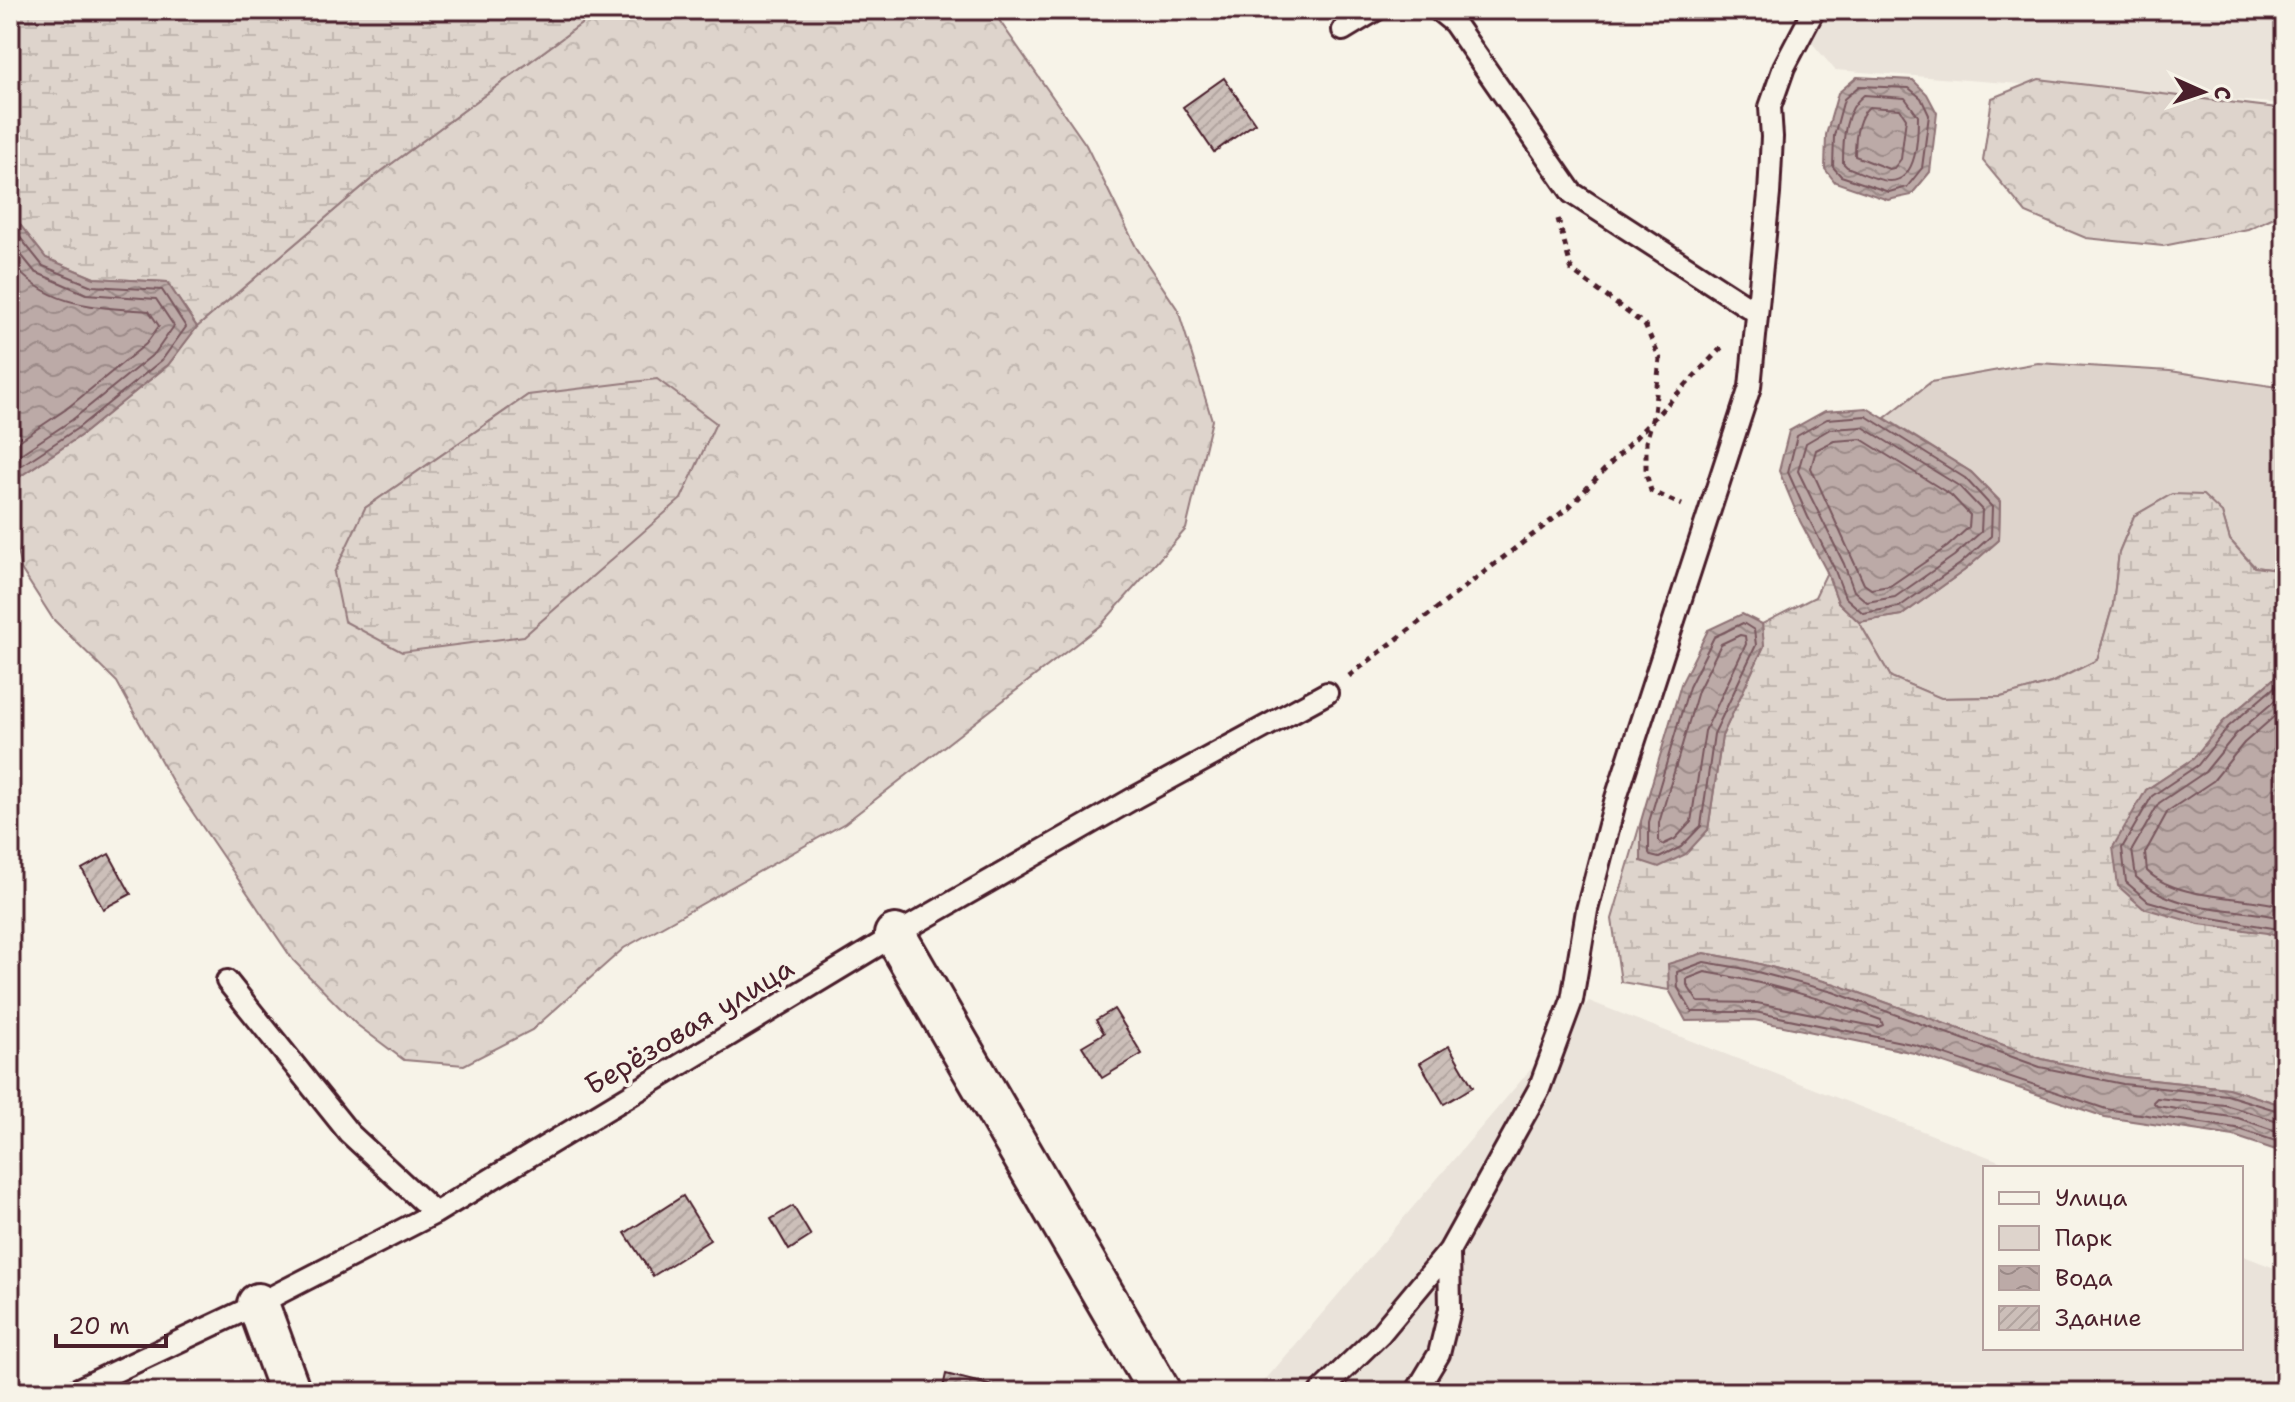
<svg xmlns="http://www.w3.org/2000/svg" width="2295" height="1402" font-family="'Shantell Sans',sans-serif">
  <style>
    .built { fill: #eae3da }
    .green { fill: #ded4cc; stroke: #947a7c; stroke-width: 2 }
    .forest { fill: url(#forest-crowns); stroke: #947a7c; stroke-width: 2; fill-rule: evenodd }
    .wetland { fill: url(#wetland-marsh); stroke: #947a7c; stroke-width: 2 }
    .water { fill: url(#water-waves); stroke: #8e7275; stroke-width: 2 }
    .lines { fill: none; stroke-linecap: round; stroke-linejoin: round }
    .shore { stroke: #78575d; stroke-width: 2 }
    .building { fill: url(#building-hatch); stroke: #4a1f2b; stroke-width: 2 }
    .service-casing { stroke: #4a1f2b; stroke-width: 26 }
    .minor-casing { stroke: #4a1f2b; stroke-width: 46 }
    .path { stroke: #4a1f2b; stroke-width: 5; stroke-dasharray: 6 6; stroke-linecap: butt }
    .service { stroke: #f7f3e8; stroke-width: 20 }
    .minor { stroke: #f7f3e8; stroke-width: 40 }
    .labels { text-anchor: middle; stroke-width: 8; stroke-linejoin: round; paint-order: stroke }
    .street-label { font-size: 28px; fill: #4a1f2b; stroke: #f7f3e8 }
  </style>
  <defs>
    <pattern id="forest-crowns" width="20" height="18" patternUnits="userSpaceOnUse" patternTransform="scale(2)"><rect width="20" height="18" fill="#ded4cc"/><path d="M2 6a3 3 0 1 1 6 0M12 15a3 3 0 1 1 6 0" fill="none" stroke="#c0b6af"/></pattern>
    <pattern id="wetland-marsh" width="20" height="14" patternUnits="userSpaceOnUse" patternTransform="scale(2)"><rect width="20" height="14" fill="#ded4cc"/><path d="M1 5h8M5 5V1M11 12h8M15 12V8" fill="none" stroke="#c0b6af"/></pattern>
    <pattern id="water-waves" width="16" height="10" patternUnits="userSpaceOnUse" patternTransform="scale(2)"><rect width="16" height="10" fill="#bcaaa7"/><path d="M0 5q4-4 8 0t8 0" fill="none" stroke="#9b8a88"/></pattern>
    <pattern id="building-hatch" width="6" height="6" patternUnits="userSpaceOnUse" patternTransform="scale(2)"><rect width="6" height="6" fill="#ccbfb9"/><path d="M-1 1l2-2M0 6l6-6M5 7l2-2" fill="none" stroke="#b1a49f"/></pattern>
  </defs>
  <rect width="100%" height="100%" fill="#f7f3e8"/>
  <filter id="ink" filterUnits="userSpaceOnUse"><feTurbulence type="fractalNoise" baseFrequency=".0125" numOctaves="2"/><feDisplacementMap in="SourceGraphic" scale="16" xChannelSelector="R" yChannelSelector="G"/><feConvolveMatrix kernelMatrix="1 2 1 2 8 2 1 2 1" color-interpolation-filters="sRGB"/></filter>
  <g filter="url(#ink)">
    <path class="built" d="M1784,10H2285V104L1835,70Z
      M1589,1001L2017,1168H1985V1348H2241V1255L2285,1272V1392H1255Z"/>
    <path class="green" d="M2038,363L2170,371L2285,388V571L2255,567L2230,540L2222,513L2172,494L2134,516L2119,552L2113,605L2097,660L2051,683L2001,697L1940,698L1891,677L1859,622L1902,615L1965,570L1999,540L2000,501L1971,472L1885,418L1931,382Z"/>
    <path class="forest" d="M600,10H992L1086,145L1136,247L1178,310L1212,420L1186,529L1102,624L845,823L624,948L532,1030L464,1065L404,1060L356,1024L293,960L176,788L117,682L53,619L21,569L10,519V483L83,434L168,365L197,327L375,176ZM528,395L716,423L365,508Z
      M2039,79L2285,109V212L2248,229L2163,246L2086,238L2026,213L1983,161L1992,98Z"/>
    <path class="wetland" d="M10,10H600L375,176L197,327L167,282L94,278L46,258L10,212Z
      M657,379L716,423L681,499L524,636L402,652L344,621L334,573L365,508L528,395Z
      M2172,494L2203,495L2222,513L2230,540L2254,567L2285,571V669L2223,722L2193,759L2146,790L2267,933L2285,938V1106L2228,1088L2124,1077L2042,1059L1835,984L1748,961L1704,953L1669,964V990L1621,982L1612,919L1641,821V861L1708,830L1722,736L1764,646L1762,624L1815,597L1827,572L1838,602L1859,622L1891,677L1941,698L2001,697L2051,683L2097,660L2113,605L2119,552L2134,516Z"/>
    <path class="water" d="M1857,77L1913,80L1927,94L1937,113L1930,172L1911,195L1888,200L1835,182L1825,169L1826,135L1838,93Z
      M10,212L46,258L94,278L167,282L197,327L168,365L83,434L10,483Z
      M1867,408L1971,472L2000,502L1999,540L1965,570L1902,615L1859,622L1838,602L1827,572L1800,521L1779,471L1789,431L1825,411Z
      M1742,614L1762,624L1764,646L1722,736L1708,830L1686,854L1659,867L1641,861V821L1681,684L1708,630Z
      M2285,669V938L2267,933L2199,924L2143,908L2118,886L2113,847L2146,790L2193,759L2223,722Z
      M1704,953L1748,961L1835,984L2042,1059L2124,1077L2228,1088L2285,1106V1153L2234,1136L2105,1117L1914,1053L1754,1020L1686,1021L1669,990L1668,964Z"/>
    <g class="lines">
      <path class="shore" d="M1859,86L1909,88L1921,98L1929,115L1922,168L1907,187L1889,192L1841,176L1833,167L1834,136L1844,99Z
        M1864,95L1905,98L1918,116C1918,135 1918,181 1890,181C1877,181 1860,172 1847,167L1843,163C1843,140 1844,110 1864,95Z
        M1869,107L1900,109L1906,118L1901,159L1894,168L1889,169L1855,156C1855,141 1857,117 1869,107Z
        M10,225L43,266L92,286L162,290L186,327L162,360L78,428L10,473
        M10,241L35,272L86,294L156,299L174,326L155,353L72,420L10,461
        M10,261C47,308 95,307 149,311L159,326L146,344L65,410L10,447
        M1866,416L1965,478L1992,507L1991,536L1960,564L1899,607L1863,613L1845,597L1834,568L1808,517L1788,472L1797,436L1827,419Z
        M1863,427L1959,486L1982,510L1981,532L1954,556L1895,597L1867,602L1854,591L1844,564L1798,471L1806,443L1830,429Z
        M1861,439L1951,495L1970,515L1969,527L1947,547L1890,586L1871,589L1864,584L1811,468L1816,450L1834,441Z
        M1743,623L1754,630L1756,645L1714,734L1701,826L1681,847L1659,858L1651,856L1649,853V822L1689,687L1714,637Z
        M1740,635L1745,636L1746,644L1705,731L1691,822L1675,839L1662,845L1659,841V823L1698,691L1721,644Z
        M2285,678L2228,727L2198,765L2152,796L2122,848L2126,882L2148,901L2200,916L2285,930
        M2285,692L2236,734L2205,772L2159,803L2132,850L2136,877C2174,914 2237,906 2285,919
        M2285,707L2244,743L2213,781L2168,811L2145,853L2147,871C2178,901 2244,895 2285,907
        M1705,972C1765,982 1824,999 1881,1020L1883,1025L1878,1027L1757,1003L1698,1002L1687,985V979Z
        M2285,1113L2227,1095L2123,1084L2040,1067L1833,992L1746,969L1704,962L1677,972L1678,988L1692,1012H1755L1916,1045L2106,1109L2236,1128L2285,1144
        M2285,1123L2225,1105L2157,1098L2153,1102L2157,1106L2238,1118L2285,1134"/>
    </g>
    <path class="building" d="M1224,78L1255,123L1214,152L1183,107Z
      M109,854L131,894L103,909L82,869Z
      M1114,1009L1142,1054L1102,1078L1082,1046L1104,1033L1096,1020Z
      M1449,1046L1473,1087L1444,1104L1420,1063Z
      M683,1196L710,1240L653,1276L625,1233Z
      M793,1206L811,1236L789,1250L771,1219Z
      M946,1374L1008,1390L1007,1392H942Z"/>
    <g class="lines">
      <g class="service-casing">
        <path id="service" d="M1438,10L1454,23L1572,193L1756,312
          M1343,30L1376,10
          M227,981L349,1133L435,1213
          M72,1392L258,1304L435,1213L895,935L1136,797L1327,693
          M1320,1392L1380,1334L1449,1251L1539,1089L1572,1000L1587,910L1616,798L1750,387L1769,194L1772,137L1770,107L1784,67L1814,10
          M1416,1392L1439,1354L1450,1309L1449,1251"/>
      </g>
      <g class="minor-casing">
        <path id="minor" d="M895,935L1160,1392
          M258,1304L290,1392"/>
      </g>
      <path class="path" d="M1558,219L1572,271L1645,325L1660,359L1654,413L1646,442V473L1651,491L1682,505
        M1349,676L1569,507L1725,344"/>
      <use href="#service" class="service"/>
      <use href="#minor" class="minor"/>
    </g>
  </g>
  <g class="labels">
    <g class="street-label">
      <text transform="translate(689 1026) rotate(-31)" y="10">Берёзовая улица</text>
    </g>
  </g>
  <rect width="2295" height="1402" fill="none" stroke="#f7f3e8" stroke-width="40"/>
  <rect x="20" y="20" width="2255" height="1362" fill="none" stroke="#4a1f2b" stroke-width="3" filter="url(#ink)"/>
  <rect x="1983" y="1166" width="260" height="184" fill="#f7f3e8" stroke="#b29e9c" stroke-width="2"/>
  <rect x="1999" y="1192" width="40" height="12" fill="#f7f3e8" stroke="#b29e9c" stroke-width="2"/>
  <text x="2055" y="1206" font-size="24" fill="#4a1f2b">Улица</text>
  <rect x="1999" y="1226" width="40" height="24" fill="#ded4cc" stroke="#b29e9c" stroke-width="2"/>
  <text x="2055" y="1246" font-size="24" fill="#4a1f2b">Парк</text>
  <rect x="1999" y="1266" width="40" height="24" fill="url(#water-waves)" stroke="#b29e9c" stroke-width="2"/>
  <text x="2055" y="1286" font-size="24" fill="#4a1f2b">Вода</text>
  <rect x="1999" y="1306" width="40" height="24" fill="url(#building-hatch)" stroke="#b29e9c" stroke-width="2"/>
  <text x="2055" y="1326" font-size="24" fill="#4a1f2b">Здание</text>
  <g transform="translate(2203 92) rotate(93)" stroke="#f7f3e8" stroke-width="6" paint-order="stroke">
  <path d="M0-6L14 30L0 20L-14 30Z" fill="#4a1f2b"/>
  <text y="-12" font-size="22" font-weight="bold" text-anchor="middle" fill="#4a1f2b">С</text>
  </g>
  <path d="M56 1334v12h110v-12" fill="none" stroke="#4a1f2b" stroke-width="4"/>
  <text x="68" y="1334" font-size="24" fill="#4a1f2b" stroke="#f7f3e8" stroke-width="6" paint-order="stroke">20 m</text>
</svg>
